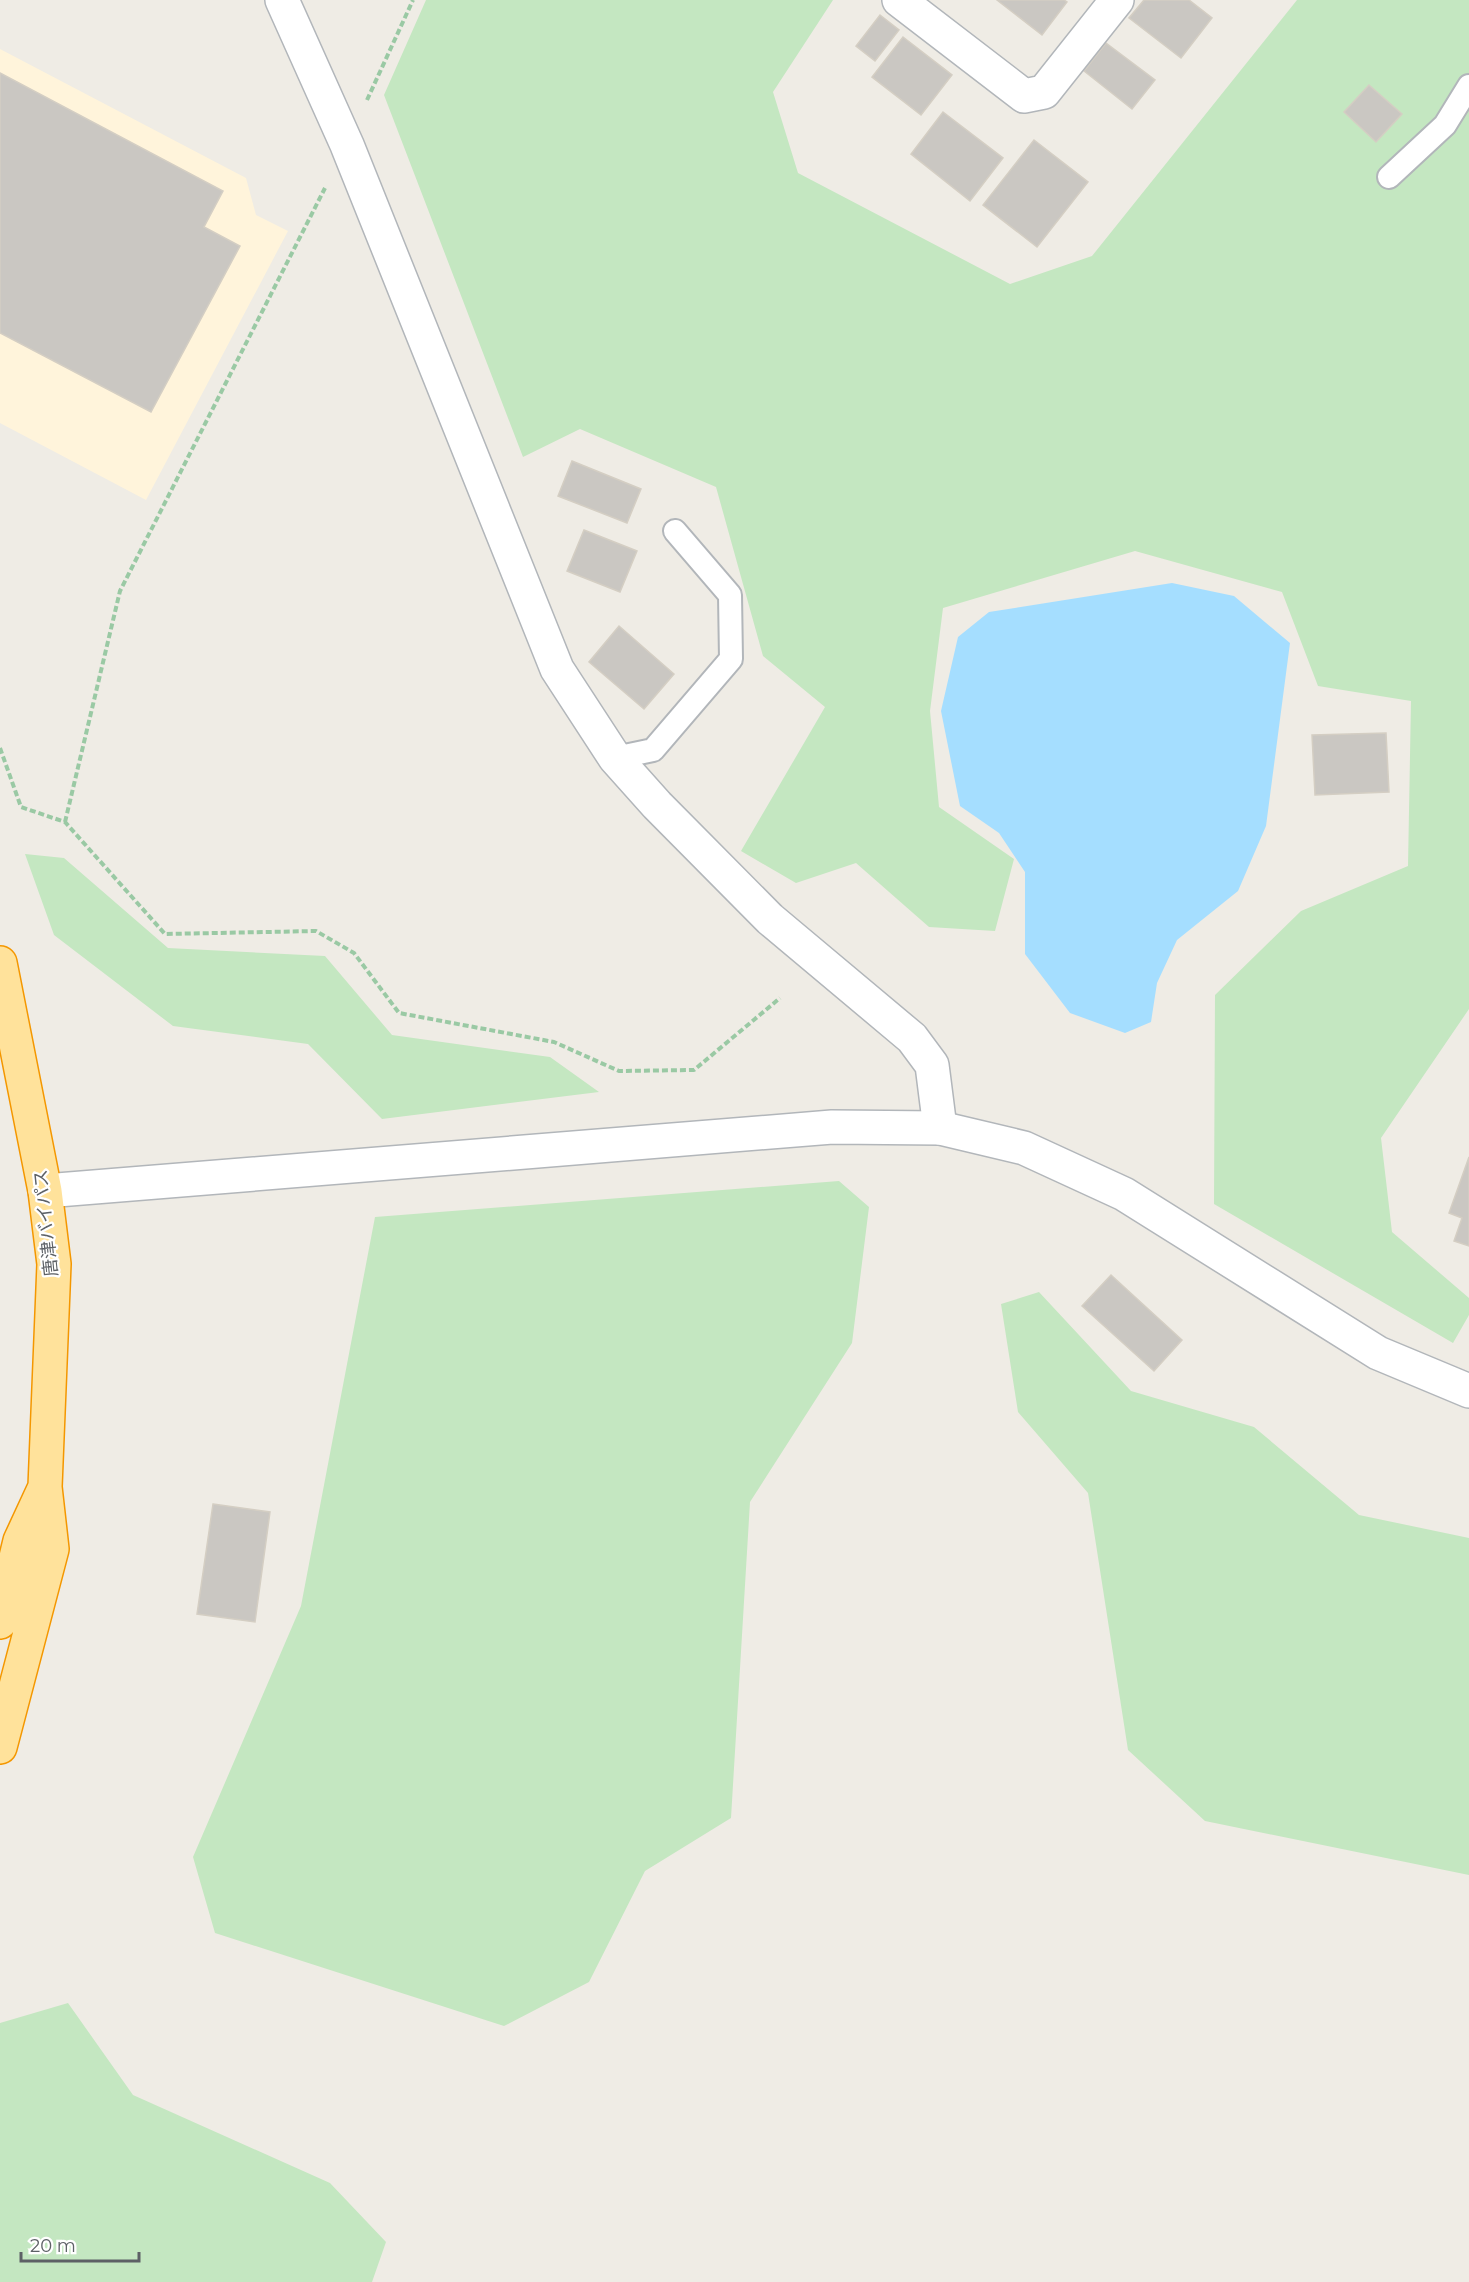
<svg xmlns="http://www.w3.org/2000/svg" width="1469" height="2282" font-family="Montserrat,'Noto Sans JP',sans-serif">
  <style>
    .commercial { fill: #fff4db }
    .green { fill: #c4e7c1 }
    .water { fill: #a5deff }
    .building { fill: #cac7c2; stroke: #d4cec3; stroke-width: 1.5 }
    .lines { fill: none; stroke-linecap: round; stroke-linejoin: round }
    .service-casing { stroke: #b2b6ba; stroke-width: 26 }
    .minor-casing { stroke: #b2b6ba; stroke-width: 36 }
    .tertiary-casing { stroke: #b2b6ba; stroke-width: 36 }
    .trunk-casing { stroke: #f49700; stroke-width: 36 }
    .path { stroke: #9ac9a4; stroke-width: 4; stroke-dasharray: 6 3; stroke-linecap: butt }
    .service { stroke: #fff; stroke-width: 22 }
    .minor { stroke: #fff; stroke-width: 33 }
    .tertiary { stroke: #fff; stroke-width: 33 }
    .trunk { stroke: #ffe29b; stroke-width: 33 }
    .labels { text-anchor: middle; stroke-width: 4.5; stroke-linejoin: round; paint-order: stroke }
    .street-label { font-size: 18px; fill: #5d6166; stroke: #fff }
  </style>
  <rect width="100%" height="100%" fill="#efece5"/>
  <path class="commercial" d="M0,49L246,178L256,215L288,231L146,500L0,423Z"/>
  <path class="green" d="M426,0H833L773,92L798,173L1010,284L1092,256L1297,0H1469V1009L1381,1138L1392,1232L1469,1298V1315L1453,1343L1214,1204L1215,995L1301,911L1408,866L1411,701L1318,686L1282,592L1135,551L943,608L930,711L939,807L1014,859L995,931L929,927L856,863L796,883L741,851L825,707L763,656L716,487L580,429L523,457L384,95Z
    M25,854L64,858L168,948L325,956L392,1035L550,1057L599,1092L382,1119L308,1044L173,1026L54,935Z
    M839,1181L869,1207L852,1343L750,1502L731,1818L645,1871L589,1982L504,2026L215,1933L193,1857L301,1606L375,1217Z
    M1039,1292L1131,1391L1254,1427L1359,1515L1469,1538V1875L1205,1821L1128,1750L1088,1493L1018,1412L1001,1304Z
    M68,2003L133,2095L330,2183L386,2242L372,2282H0V2023Z"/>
  <path class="water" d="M1172,583L1234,596L1290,643L1266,826L1238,891L1177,940L1157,983L1151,1022L1125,1033L1070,1013L1025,954V872L999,833L960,806L941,711L958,637L989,612Z"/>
  <path class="building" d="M997,0H1064L1067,2L1042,35Z
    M1144,0H1189L1212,18L1181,58L1129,18Z
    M880,15L899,30L875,61L856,46Z
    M903,37L952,75L921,115L872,77Z
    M1106,43L1155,80L1132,109L1084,71Z
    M0,73L223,191L204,227L240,246L151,412L0,333Z
    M1369,85L1402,114L1376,142L1344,112Z
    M943,112L1003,158L970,201L911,154Z
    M1034,140L1088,182L1037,247L983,205Z
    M572,461L641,489L627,523L558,496Z
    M584,530L637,551L620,592L567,571Z
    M619,626L674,674L644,709L589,662Z
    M1386,733L1389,792L1315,795L1312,735Z
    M1469,1157V1246L1454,1241L1462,1218L1449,1213Z
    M1111,1275L1182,1340L1154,1371L1082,1306Z
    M213,1504L270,1512L255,1622L197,1614Z"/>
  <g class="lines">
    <g class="service-casing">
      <path id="service" d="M1389,177L1445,125L1469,86
        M615,758L653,750L731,659L730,595L675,531"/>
    </g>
    <g class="minor-casing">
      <path id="minor" d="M282,0L347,145L557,669L615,758L657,805L770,919L912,1038L932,1065L940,1128
        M899,0L1024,96L1044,92L1117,0"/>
    </g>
    <g class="tertiary-casing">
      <path id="tertiary" d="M45,1191L832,1127L940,1128L1024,1148L1124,1194L1378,1353L1469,1391"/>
    </g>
    <g class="trunk-casing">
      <path id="trunk" d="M0,963L45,1191L54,1264L45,1487L52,1549L0,1747
        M0,1622L20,1541L45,1487"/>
    </g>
    <path class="path" d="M367,100L413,0
      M0,748L21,807L65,822L165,934L316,931L354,953L399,1013L554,1042L619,1071L694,1070L780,998
      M65,822L120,591L325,188"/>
    <use href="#service" class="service"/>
    <use href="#minor" class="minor"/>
    <use href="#tertiary" class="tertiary"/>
    <use href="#trunk" class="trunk"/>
  </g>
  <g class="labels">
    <g class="street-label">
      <text transform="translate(46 1223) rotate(-96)" y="6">唐津バイパス</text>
    </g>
  </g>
  <path d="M21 2252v9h118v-9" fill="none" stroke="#5d6166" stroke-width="3"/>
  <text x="30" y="2252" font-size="18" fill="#5d6166" stroke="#ffffff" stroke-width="4.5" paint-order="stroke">20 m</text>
</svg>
